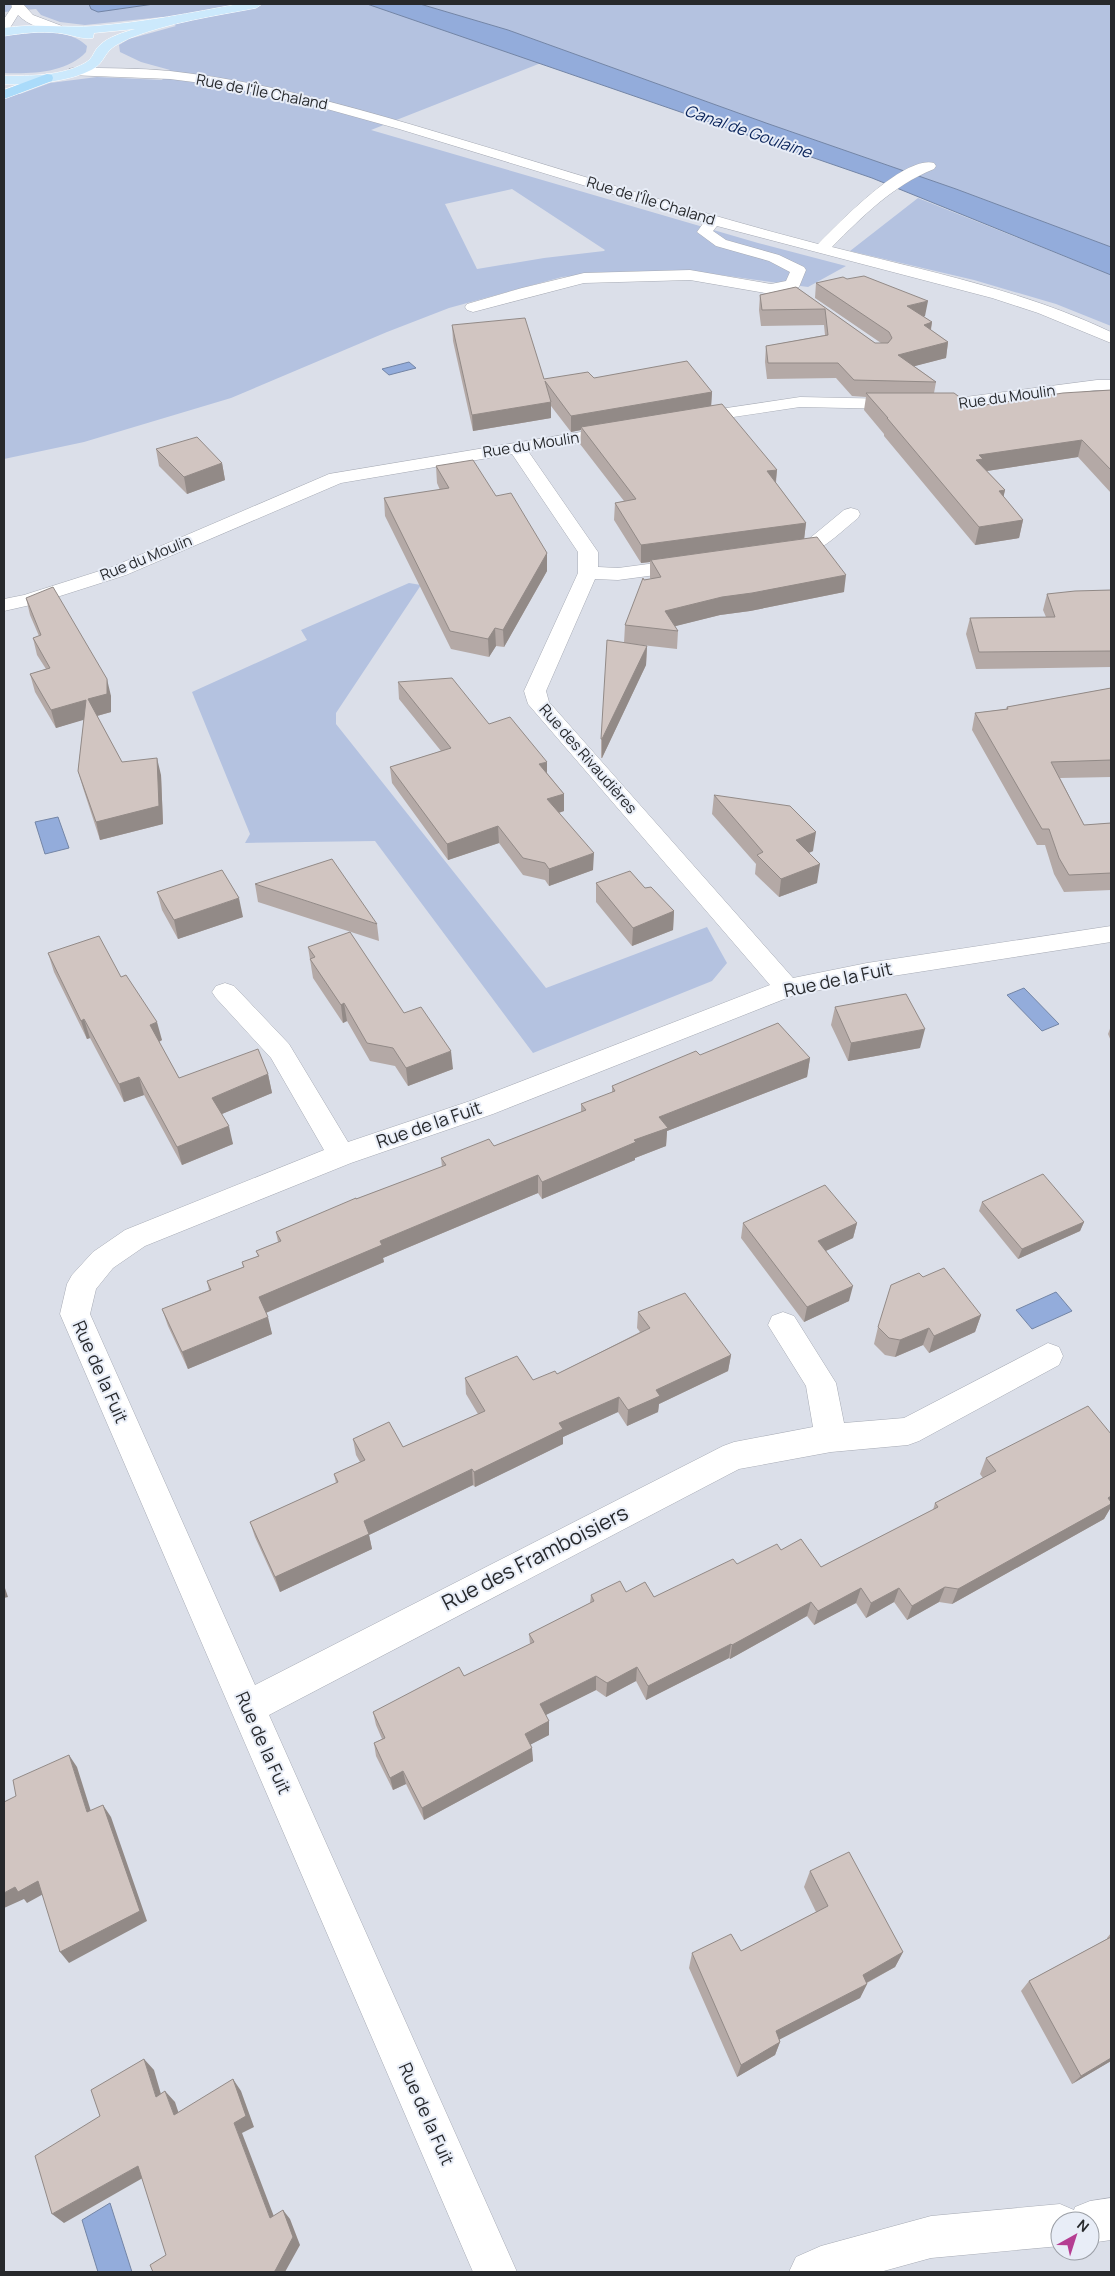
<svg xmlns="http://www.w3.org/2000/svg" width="1115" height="2276" font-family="Manrope,sans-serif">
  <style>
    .green { fill: #b4c2e0; fill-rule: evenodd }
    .water { fill: #93acdb; stroke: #7385a6 }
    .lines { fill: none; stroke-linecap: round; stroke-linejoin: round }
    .minor-casing { stroke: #a7abb5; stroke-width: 1 }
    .major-casing { stroke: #fff; stroke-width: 1 }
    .highway-casing { stroke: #fff; stroke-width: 1 }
    .minor { fill: #fff; fill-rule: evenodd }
    .major { fill: #cce9fc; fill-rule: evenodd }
    .highway { fill: #aadbfa; fill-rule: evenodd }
    .wall { fill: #b4a9a6 }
    .shaded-wall { fill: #928a87 }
    .building { fill: #d1c5c1; stroke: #928a87 }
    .labels { text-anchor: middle; stroke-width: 4; stroke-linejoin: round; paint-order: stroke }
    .far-street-label { font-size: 15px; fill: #27292c; stroke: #e8edf7 }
    .far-water-label { font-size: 16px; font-style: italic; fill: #0a245b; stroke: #e8edf7 }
    .street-label { font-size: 18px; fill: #27292c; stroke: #e8edf7 }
    .near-street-label { font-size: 21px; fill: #27292c; stroke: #e8edf7 }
  </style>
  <rect width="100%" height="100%" fill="#dbdfe9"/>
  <path class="green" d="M4,4H367L541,63L371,130L758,243L846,266L808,287L692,271L610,272L562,277L449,308L387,332L231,398L84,442L4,459V89L20,94L50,83L97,77L162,80L170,70L141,62L120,52L119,45L129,39L176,26L162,17L85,25L60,22L41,15L36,9L4,12ZM512,189L605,250L604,251L544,258L477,269L445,204Z
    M420,4H1111V247L956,189L766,123L508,30Z
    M39,32C56,33 74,33 87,46L86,52C67,73 31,74 4,73V36Z
    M918,198L1111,275V326L1056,304L974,280L850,251Z
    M409,583L421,585L336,713V724L546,988L707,927L727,963L712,981L533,1053L375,841L245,843L250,834L192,692L307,640L301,630Z"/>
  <path class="water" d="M89,4H154L98,12L91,9Z
    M367,4H420L508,30L766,123L956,189L1111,247V275L872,178Z
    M409,362L416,368L389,375L382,369Z
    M58,817L69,848L45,854L35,822Z
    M1024,988L1059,1024L1042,1031L1007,995Z
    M1056,1292L1072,1311L1032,1329L1016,1310Z
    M110,2203L132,2272H98L82,2220Z"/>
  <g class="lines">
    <g class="minor-casing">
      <path id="minor" d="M11,4H23L33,15L62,26L64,29L58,33C44,29 29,26 18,15L8,31L4,32V19L12,7Z
        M74,68C106,68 138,68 170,71C270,82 367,111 463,140C581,175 698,213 818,244C839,223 904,155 934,163L936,166L934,169C892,186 863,216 832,247C926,271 1023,290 1111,332V343L1038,313L992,298L717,226L713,231L726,240L779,255L804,267L806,270L799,287L771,294L690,280L584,283L473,312L467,310L465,307L467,304L522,288L584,273L690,270L771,284L786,281L790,272L769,261L716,246L697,232L704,222L399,129L309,104L217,85L170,79L69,75L68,72L69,69Z
        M1097,380H1111V390H1097L942,410L800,407L693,423L687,422L684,418L687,414L693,413L800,397L942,400Z
        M617,426L623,427L626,431L623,435L528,451L598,552V567L618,568L686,559L693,561L696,565L693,569L686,571L618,580L595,579L546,691L549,702L793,978L867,963L1111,926V942L867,980L792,996L493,1114L351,1163L145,1246L113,1268L96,1289L90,1314L255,1685L723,1446L734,1442L813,1427L806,1386L768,1325L772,1316L783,1312L794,1316L836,1383L844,1423L904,1418L1048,1343L1059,1347L1063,1356L1059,1365L919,1441L908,1445L831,1452L739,1469L269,1715L517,2272H473L60,1314L67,1284L72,1275L93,1252L125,1230L324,1150L271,1058L216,998L212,992L216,986L225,983L234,986L289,1044L348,1142L473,1100L770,985L528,704L524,691L578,573V552L512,454L341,483L126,575L35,604L4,611V599L24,595L112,567L329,474Z
        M851,508L858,510L860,514L858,518C834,537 813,563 779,555L776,551L779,547L804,543L844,510Z
        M1111,2198V2240L1090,2243V2221H1060V2246L931,2258L880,2272H789L796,2257L821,2246L931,2216L1060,2204L1074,2210L1075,2207L1090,2201Z"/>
    </g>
    <g class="major-casing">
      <path id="major" d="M239,4H262L256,8C214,16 171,22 130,38C124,41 115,45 111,49C105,54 103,62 96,67C74,82 30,85 4,84V76C30,76 62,76 85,63C94,58 93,51 100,45C108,37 124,32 135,29L94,33L93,38C83,40 69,34 59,33C40,31 22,33 4,36V28C35,23 64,28 95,26C144,22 191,13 239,4Z"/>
    </g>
    <g class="highway-casing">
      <path id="highway" d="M47,74L52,75L53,78L52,81L4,99V90Z"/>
    </g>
    <use href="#minor" class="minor"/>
    <use href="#major" class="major"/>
    <use href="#highway" class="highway"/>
  </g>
  <path class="wall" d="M847,279L925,316L923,317L932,322L931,330L948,342L946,358L914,366L936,382L934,393L973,407L1111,390V493L1078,457L987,471L1005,490L1003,497L1023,520L1019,538L975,545L884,436V434L864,410L866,397L852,396L836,378L767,379L765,362L766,346L825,335L824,325L761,326L759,310L760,295L796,287L875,343H881L815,298L816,283Z
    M452,325L544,379L594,378L712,392L711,405L777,470L776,483L806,523L804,539L844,592L750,611L720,615L675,626L678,631L677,649L624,643L625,625L644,580L651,579L650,578V562L641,563L614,520L615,503L624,501L580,444L581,430L571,432L551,406V418L473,431L453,341Z
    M156,449L222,463L225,480L187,494L159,466Z
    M436,466L496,496L547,553V571L504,647L496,646L489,657L451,649L385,516L384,498L440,490L437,483Z
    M1111,590V667L976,669L966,634L970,618L1046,617L1043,610L1047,594Z
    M26,598L111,696V712L97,716L122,762L161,775L163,824L100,840L83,788L78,771L84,719L56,728L35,692L30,674L46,669L37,655L33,638L39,636L30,615Z
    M647,646L646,665L602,758H601V739Z
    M398,682L489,724L547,773L564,794V811L559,813L593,870L549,886L545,880L523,875L499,843L448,860L392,783L390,767L441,751L399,699Z
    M1111,688V777L1060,778L1084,825L1111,823V890L1064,892L1054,874L1045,845H1037L972,730L975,713L1006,709L1007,707Z
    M714,795L813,851L809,853L817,883L779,897L755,874L756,864L712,814Z
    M596,883L645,888L674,911L673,930L632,946L596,902Z
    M255,884L377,924L379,941L258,902Z
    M157,892L243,917L178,939L162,910Z
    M308,947L404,1013L453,1069L408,1086L395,1066L370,1061L347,1021L343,1023L313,978Z
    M48,953L121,977L162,1040L159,1042L179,1078L268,1074L272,1093L222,1114L233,1144L182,1165L144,1095L124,1102L90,1038L87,1039L54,972Z
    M835,1007L920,1048L848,1061L831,1025Z
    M1111,1026V1041L1108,1034Z
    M700,1055L810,1058L807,1077L667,1131L666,1146L635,1158V1160L542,1199L538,1193L383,1258L384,1262L266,1313L272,1334L188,1369L168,1326L162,1309L209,1290L207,1281L243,1267L242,1262L258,1256L256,1251L278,1242L276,1232L356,1199L442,1167L441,1158L494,1146L581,1112V1104L612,1093V1086Z
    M982,1202L1084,1222L1080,1231L1018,1259L979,1211Z
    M743,1223H857L853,1238L826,1251L849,1301L804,1322L741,1238Z
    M923,1277L981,1315L975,1332L929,1353L923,1345L895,1357L885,1355L874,1344L878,1327Z
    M638,1312L731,1355L728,1371L659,1404L658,1412L627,1426L618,1412L563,1437V1444L475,1487L473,1485L369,1535L372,1549L280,1592L255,1537L250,1522L336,1483L334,1474L360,1462L356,1455L353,1439L403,1447L478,1414L466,1394L465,1378L533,1380L557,1374L640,1332L637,1328Z
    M1111,1434V1507L1104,1519L952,1604L939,1602L907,1620L894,1602L866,1618L856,1603L814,1625L807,1616L730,1659L729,1658L646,1700L636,1681L606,1697L596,1690L545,1715L549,1721V1735L531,1744L533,1761L424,1820L406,1784L393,1790L376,1756L374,1743L382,1739L376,1725L373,1712L464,1676L530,1644L529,1634L590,1603L591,1595L626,1592L654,1597L737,1564L781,1550L821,1567L933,1510L935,1503L983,1478L980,1474L986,1458Z
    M810,1871L903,1952L895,1967L867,1983V1984L860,1998L779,2039L780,2042L775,2055L737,2077L689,1968L692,1953L741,1951L816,1912L804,1887Z
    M1111,1933V2061L1072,2084L1021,1991L1029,1981L1107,1939V1938Z"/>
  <path class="shaded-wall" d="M928,301L925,316L905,321L907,306Z
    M932,322L929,338L924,325Z
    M948,342L946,358L896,371L898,355Z
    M712,392L711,408L581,427V430L571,432V416Z
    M551,402V418L473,431L472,415Z
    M1082,440L1078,457L980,472L976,460L979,455Z
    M222,463L225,480L187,494L184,477Z
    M777,470L775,487L767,471Z
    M1005,490L1001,508L999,491Z
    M1023,520L1019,538L975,545L979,527Z
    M806,523L804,540L651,560L650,562L641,563V545Z
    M547,553V571L504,647L503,630Z
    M846,575L844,592L750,611L720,615L664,629L665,611L722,597Z
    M495,628L496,646L489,657L488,639Z
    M647,646L646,665L602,758V739Z
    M107,679L111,696V712L93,717L88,699Z
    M86,700L90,718L56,728L51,710Z
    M157,758L161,775L163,824L100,840L96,822Z
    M547,762V779L539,764Z
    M564,794V811L547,816V799Z
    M498,826L499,843L448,860L447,844Z
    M816,832L813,851L794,859L796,840Z
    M594,853L593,870L549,886V869Z
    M820,864L817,883L779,897L781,879Z
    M239,898L243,917L178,939L174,920Z
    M674,911L673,930L632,946L633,928Z
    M344,1003L347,1021L343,1023L341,1005Z
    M84,1019L90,1038L87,1039L81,1021Z
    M157,1022L162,1040L155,1044L150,1025Z
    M925,1029L920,1048L848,1061L851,1043Z
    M451,1051L453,1069L408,1086L406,1068Z
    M810,1058L807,1077L667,1131L666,1146L635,1158V1160L542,1199V1182L634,1140L659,1117Z
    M268,1074L272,1093L217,1116L212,1098Z
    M139,1077L144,1095L124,1102L119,1084Z
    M229,1126L233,1144L182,1165L177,1147Z
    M538,1175V1193L383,1258L384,1262L263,1314L259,1297L380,1241Z
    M1084,1222L1080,1231L1018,1259L1022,1249Z
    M857,1223L853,1238L815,1256L818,1241Z
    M853,1286L849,1301L804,1322L807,1307Z
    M981,1315L975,1332L929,1353L934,1336Z
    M268,1317L272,1334L188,1369L182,1352Z
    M929,1328L923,1345L895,1357L900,1340Z
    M731,1355L728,1371L659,1404L658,1412L627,1426L628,1410L656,1390Z
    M619,1397L618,1412L563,1437V1444L475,1487L474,1472L559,1423Z
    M472,1469L473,1485L369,1535L372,1549L280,1592L275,1577L364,1521Z
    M1111,1496V1507L1104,1519L952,1604L958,1589Z
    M4,1585L8,1597L4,1598Z
    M945,1587L939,1602L907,1620L912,1606Z
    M861,1588L856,1603L814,1625L818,1611Z
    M899,1588L894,1602L866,1618L871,1603Z
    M811,1602L807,1616L730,1659L732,1645Z
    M731,1644L729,1658L646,1700L648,1686Z
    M637,1667L636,1681L606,1697L607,1683Z
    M596,1676V1690L540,1718V1704Z
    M549,1721V1735L526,1747L525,1734Z
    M532,1748L533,1761L424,1820L422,1808Z
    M69,1755L77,1767L95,1824L87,1812Z
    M403,1771L406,1784L393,1790L390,1778Z
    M103,1805L111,1817L147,1921L69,1963L60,1952Z
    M38,1881L47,1892L27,1903L24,1899L4,1908V1893L15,1887Z
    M903,1952L895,1967L855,1989L863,1975Z
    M867,1984L860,1998L771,2044L776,2031Z
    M780,2042L775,2055L737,2077L741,2065Z
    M1111,2058V2061L1072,2084L1081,2076Z
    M144,2059L154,2070L165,2108L156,2097Z
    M233,2079L241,2091L254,2127L242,2133L278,2227L270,2218L234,2123Z
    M165,2091L175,2102L183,2126L174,2115Z
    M138,2166L148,2175L64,2223L52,2214Z
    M283,2210L290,2219L300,2245L285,2272H273Z"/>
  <path class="building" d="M864,276L928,301L907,306L932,322L924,325L948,342L898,355L936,382L854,380L838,363H768L766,346L828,335L825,309L762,310L760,295L796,287L875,343H888L892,338L889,332L816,283L843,277L847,279Z
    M525,318L544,379L588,372L594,378L687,361L712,392L571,416L545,381L551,402L472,415L452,325Z
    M1111,390V470L1082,440L979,455L983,459L976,460L1005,490L999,491L1023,520L979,527L887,418H888L866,393H954L973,407L1063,393Z
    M722,404L777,470L767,471L806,523L641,545L615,503L636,499L581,427Z
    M197,437L222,463L184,477L156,449Z
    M473,460L496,496L511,493L547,553L503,630L495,628L488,639L450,631L384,498L449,488L436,466Z
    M817,537L846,575L752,593L722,597L665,611L678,631L625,625L643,578L644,580L661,577L651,560Z
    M53,587L107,679V694L88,699L122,762L157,758L159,806L96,822L78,771L86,700L51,710L30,674L50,668L33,638L41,635L26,598Z
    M1111,590V651L979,652L970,618L1055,617L1047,594L1075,591Z
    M607,640L647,646L602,739H601Z
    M452,678L489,724L510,717L547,762L539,764L564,794L547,799L594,853L549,869L545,863L523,858L498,826L447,844L390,767L451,748L398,682Z
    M1111,688V760L1051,762L1084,825L1111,823V873L1069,875L1059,858L1049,829H1042L975,713L1008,709L1007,707Z
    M714,795L790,806L816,832L796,840L820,864L781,879L757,855L763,852Z
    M332,859L377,924L255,884Z
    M222,870L239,898L174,920L157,892Z
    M630,871L645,888L651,887L674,911L633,928L596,883Z
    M350,932L404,1013L421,1007L451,1051L406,1068L393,1048L367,1043L344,1003L341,1005L310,959L315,957L308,947Z
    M99,936L121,977L126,975L157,1022L150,1025L179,1078L258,1049L268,1074L212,1098L229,1126L177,1147L139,1077L119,1084L84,1019L81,1021L48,953Z
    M906,994L925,1029L851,1043L835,1007Z
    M778,1023L810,1058L659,1117L668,1128L634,1140L636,1142L542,1182L538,1175L380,1241L382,1245L259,1297L268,1317L182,1352L162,1309L211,1290L207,1281L244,1267L242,1262L259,1256L256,1251L281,1241L276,1232L356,1198V1199L446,1165L441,1158L489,1139L494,1146L586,1110L581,1104L615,1091L612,1086L696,1051L700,1055Z
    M1043,1174L1084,1222L1022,1249L982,1202Z
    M825,1185L857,1223L818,1241L853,1286L807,1307L743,1223Z
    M944,1268L981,1315L934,1336L929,1328L900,1340L889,1338L878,1327L891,1285L919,1273L923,1277Z
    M685,1293L731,1355L656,1390L660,1396L628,1410L619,1397L559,1423L563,1429L474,1472L472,1469L364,1521L369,1534L275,1577L250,1522L338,1482L334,1474L365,1460L353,1439L389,1422L403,1447L485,1411L465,1378L517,1356L533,1380L555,1371L557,1374L650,1328L638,1312Z
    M1088,1406L1111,1434V1496L1108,1498L1111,1502V1504L958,1589L945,1587L912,1606L899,1588L871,1603L861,1588L818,1611L811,1602L732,1645L731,1644L648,1686L637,1667L607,1683L596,1676L540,1704L549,1721L525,1734L532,1748L422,1808L403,1771L390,1778L374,1743L385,1738L373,1712L459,1667L464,1676L534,1642L529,1634L594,1601L591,1595L620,1581L626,1592L645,1582L654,1597L733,1559L737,1564L777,1544L781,1550L801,1539L821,1567L938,1507L935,1503L996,1471L986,1458Z
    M69,1755L87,1812L103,1805L140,1911L60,1952L38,1881L18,1892L15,1887L4,1893V1802L16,1796L13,1780Z
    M849,1852L903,1952L863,1975L867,1984L776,2031L780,2042L741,2065L692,1953L731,1934L741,1951L828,1906L810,1871Z
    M1111,1937V2058L1081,2076L1029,1981Z
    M144,2059L156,2097L165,2091L174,2115L233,2079L246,2116L234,2123L270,2218L283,2210L293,2237L275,2271L273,2272H153L150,2265L166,2255L138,2166L52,2214L35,2156L100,2116L91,2090Z"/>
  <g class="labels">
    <g class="far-street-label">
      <text transform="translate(262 92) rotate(11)" y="5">Rue de l'Île Chaland</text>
      <text transform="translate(651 201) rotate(17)" y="5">Rue de l'Île Chaland</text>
      <text transform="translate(1007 397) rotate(-8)" y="5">Rue du Moulin</text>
      <text transform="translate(531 445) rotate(-9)" y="5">Rue du Moulin</text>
      <text transform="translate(146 558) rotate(-22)" y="5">Rue du Moulin</text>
      <text transform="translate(588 759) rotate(49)" y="5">Rue des Rivaudières</text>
    </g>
    <g class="far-water-label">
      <text transform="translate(748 131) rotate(19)" y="6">Canal de Goulaine</text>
    </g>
    <g class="street-label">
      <text transform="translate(838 980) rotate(-12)" y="6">Rue de la Fuit</text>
      <text transform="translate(429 1125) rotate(-19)" y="6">Rue de la Fuit</text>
      <text transform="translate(100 1372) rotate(66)" y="6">Rue de la Fuit</text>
      <text transform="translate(263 1743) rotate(66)" y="6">Rue de la Fuit</text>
      <text transform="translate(426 2114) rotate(66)" y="6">Rue de la Fuit</text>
    </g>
    <g class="near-street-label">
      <text transform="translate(535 1558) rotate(-27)" y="7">Rue des Framboisiers</text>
    </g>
  </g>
  <rect width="1115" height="2276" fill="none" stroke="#27292c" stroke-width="10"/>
  <g transform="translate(1075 2236) rotate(39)"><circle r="24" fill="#e8edf7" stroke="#9b9fa6"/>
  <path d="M0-4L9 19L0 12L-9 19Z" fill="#b53d92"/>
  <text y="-8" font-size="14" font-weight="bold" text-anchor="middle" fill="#27292c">N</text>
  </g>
</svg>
